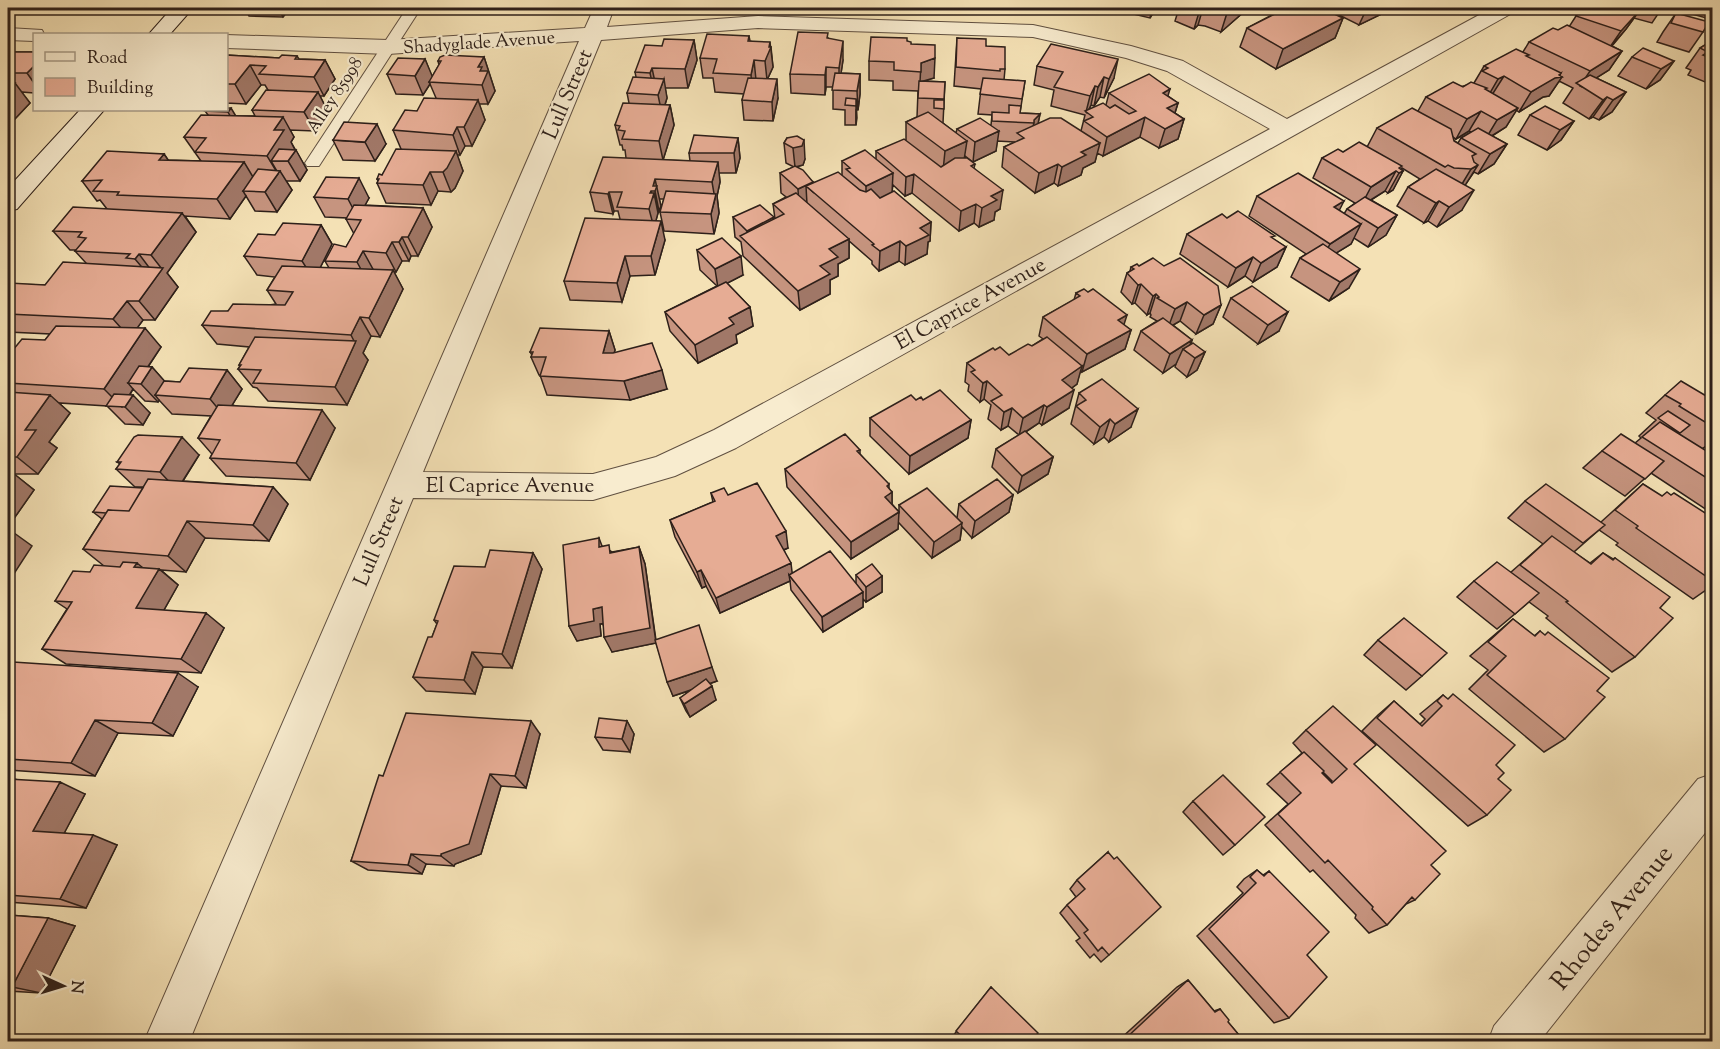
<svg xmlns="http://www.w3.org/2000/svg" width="1720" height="1049" font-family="'Sorts Mill Goudy',serif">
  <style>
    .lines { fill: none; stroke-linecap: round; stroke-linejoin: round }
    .service-casing { stroke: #605041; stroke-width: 2 }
    .minor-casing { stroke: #605041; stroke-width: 2 }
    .secondary-casing { stroke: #2e201a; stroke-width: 2 }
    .service { fill: #f8eccf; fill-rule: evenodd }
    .minor { fill: #f8eccf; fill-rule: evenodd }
    .secondary { fill: #f8eccf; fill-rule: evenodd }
    .wall { fill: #c6947f; stroke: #2e201a; stroke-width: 1.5; fill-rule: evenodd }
    .shaded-wall { fill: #a17868; stroke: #2e201a; stroke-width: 1.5 }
    .building { fill: #e6ac94; stroke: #2e201a; stroke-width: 1.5 }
    .labels { text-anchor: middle; stroke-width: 4.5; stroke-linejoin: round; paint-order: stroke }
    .far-street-label { font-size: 18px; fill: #2e201a; stroke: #f8eccf }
    .street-label { font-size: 21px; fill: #2e201a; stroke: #f8eccf }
    .near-street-label { font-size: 26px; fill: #2e201a; stroke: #f8eccf }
  </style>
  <rect width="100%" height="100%" fill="#f4e1b5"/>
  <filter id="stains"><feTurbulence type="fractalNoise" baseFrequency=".00333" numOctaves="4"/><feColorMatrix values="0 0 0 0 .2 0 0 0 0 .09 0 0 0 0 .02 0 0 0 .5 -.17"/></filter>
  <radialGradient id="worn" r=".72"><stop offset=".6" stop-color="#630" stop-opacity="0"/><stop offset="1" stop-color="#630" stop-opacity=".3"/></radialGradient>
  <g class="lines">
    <g class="service-casing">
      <path id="service" d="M407,8H421L319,166H307L305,163Z"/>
    </g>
    <g class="minor-casing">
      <path id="minor" d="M594,8H614L607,27L758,16L1033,25L1131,46L1183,61L1287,119L1492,8H1517L1514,12L736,448L675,476L593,500L413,498L189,1042H144L579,41L388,54L226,48V35L388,40L585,28ZM758,28L1033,37L1126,58L1167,71L1270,129L714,430L656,457L593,474L423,472L601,40Z
        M8,28L42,30L44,34H34V41L8,40Z
        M1712,774V824L1539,1042H1488L1494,1026L1698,779Z"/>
    </g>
    <g class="secondary-casing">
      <path id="secondary" d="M172,8H193L170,34H149Z
        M80,110H104L17,209L8,211V188Z"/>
    </g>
    <use href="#service" class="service"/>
    <use href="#minor" class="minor"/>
    <use href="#secondary" class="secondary"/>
  </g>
  <path class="wall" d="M245,8H290L283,17L249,16Z
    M447,8H526L524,11Z
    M1108,8H1156L1150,18Z
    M1179,8H1247L1246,10L1221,32L1205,26L1198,25L1194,29L1175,21Z
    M1258,8H1321L1343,18L1335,38L1276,69L1240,47L1247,28L1272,15V14Z
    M1325,8H1393L1392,9L1359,25Z
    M1584,8H1662L1652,23L1634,18L1626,29L1612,46L1622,51L1609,70L1596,78L1626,92L1612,112L1599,120L1593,117L1589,119L1563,103L1573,88L1559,81L1549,96L1543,97L1519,112L1516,110L1506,127L1492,136L1507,144L1494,164L1478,174L1474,172L1465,185L1462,210L1437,227L1428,221L1424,223L1397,206L1408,187L1420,179L1402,168L1401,169L1403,171L1393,190L1388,193L1385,191L1371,200L1397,215L1386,235L1368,247L1354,238L1351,244L1336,253L1349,288L1329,301L1291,277L1300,258L1306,254L1249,216L1257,196L1339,210L1344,214L1347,209L1355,203L1313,178L1322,158L1343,152L1367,147L1377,128L1418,111L1426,97L1474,83L1484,66L1523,52L1529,42L1569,27L1576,16ZM1469,131L1471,132L1461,138L1458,143L1454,141L1453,137L1456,139Z
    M1670,8H1713V17L1710,19Z
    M1676,13L1703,32L1689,52L1657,42L1663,32Z
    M749,36L750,41L771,47L773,67L768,78L778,98L773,121L744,120L742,100L744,94L715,92L713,78H703L700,58Z
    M828,38L843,60L841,73L860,74V94L858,110H856V125H845V110L833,109V87H826L825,95L791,93L790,74Z
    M957,38L986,46L1005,69L1004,80L1025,81L1020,113L1040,114L1038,123L1081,131L1085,115L1051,106L1054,90L1034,85L1037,66L1114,78L1104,98L1100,97L1094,106L1091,105L1089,110L1106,105L1109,93L1168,96L1178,103L1175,113L1184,119L1178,139L1159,148L1140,137L1103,156L1097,153L1095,162L1083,168L1081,175L1058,186L1054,183L1035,193L1002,167L1004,147L1015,142L997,141L996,151L973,162L965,156V158L975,164L974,168L1000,209L995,212L994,220L979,227L974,223L959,231L912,193L905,196L893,185L892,192L931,222L930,241L928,242L927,254L905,265L899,261L879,271L872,264V261L849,241V258L838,264V276L830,280V294L800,310L743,256L741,242L735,237L733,217L775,219L773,204L786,197L781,193L780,173L794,167L786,163L784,143L787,138L805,159L803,165L796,167L813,182V183L842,175V161L876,160V151L906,140V122L917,117L918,91L893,90V81L869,80V61L907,41L911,44L934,78L923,81L945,82L943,123L956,133L957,129L991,125L992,115L978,114L981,89L954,86Z
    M694,40L697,60L688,88H665L667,98L665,105H670L674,125L663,160L690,161L689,153L738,138L740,158L736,173H719L720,182L717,196L719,213L714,234L664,231L660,212L664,199H659L661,206L659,211H658V213L656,220L665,240L655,275L630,276L622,302L570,300L564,281L620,219L618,211H614L613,214L595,211L590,192L626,158L625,150H623L622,145H620L615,125L629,103L627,93L636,77L635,72L662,46Z
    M1713,40V82L1710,84L1688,75L1691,70L1686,68L1700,48Z
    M8,52H34V93L21,92L30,103L12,122H8Z
    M226,55L279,58L297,56L299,59L325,60L335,79L324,96H320L328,112L315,131L290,130L294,137L291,142L307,170L300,181H286L292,190L277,212L255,211L246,196L230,219L185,216L196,232L167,273L178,287L155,320H143L137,328L161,347L148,367H152L164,381L180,382L227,370L242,389L232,405L335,428L310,480L226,476L210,458L212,454L198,438L211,416L172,414L159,400L158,402L145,401L133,389L130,395L150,413L143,425L125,424L107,406L59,403L70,413L49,442L57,448L38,474H14L34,490L8,527V356L45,340L50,334L8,332V284L45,285L86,263L75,251L76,250H70L53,231L107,209L100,200L97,201L82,181L164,154L168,160L201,161L184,137L208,115L205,111L226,110L235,116H255L252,110L268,90L265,85H261L246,104L226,103Z
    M484,57L495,91L488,104H479L485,120L472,146H465L460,155H457L463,171L455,188L451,192L438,191L431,205L386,203L377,183L378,181L377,179L382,175L401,149L393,130L417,111L436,98L430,84L423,95L396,94L387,74L425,59L432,77L439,65L438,61Z
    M1632,57L1674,61L1660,80L1646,89L1618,76Z
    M1530,115L1574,121L1561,140L1547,150L1518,135Z
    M333,140L386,144L375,161L343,160Z
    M314,197L369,198L365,205L423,208L432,227L418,256H411L409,261H402L396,272H394L403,289L380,337L371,336L363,353L368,360L347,405L268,401L257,388L253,387L238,369L240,366L239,365L249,347L217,344L202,325L228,311L276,304L267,290L275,277L257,275L244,256L275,235L321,225L332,244L320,268H329L325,261L346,247L354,234L346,219L347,218L325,217Z
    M1227,218L1273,239L1286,247L1277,267L1253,282L1245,276L1228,287L1180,254L1187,234Z
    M697,250L743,275L727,283L750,307L753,326L736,335L737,343L698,363L670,331L665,312L717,286L700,270Z
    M1139,266H1164L1221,305L1213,324L1196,334L1180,321L1173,325L1192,340L1191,344L1205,352L1197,370L1187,377L1175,367L1176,364L1163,373L1134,350L1141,331L1157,321L1150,317L1151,315L1150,313L1147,315L1135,303L1132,304L1121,292L1127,273L1130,271L1131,267Z
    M1076,293L1131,330L1125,349L1082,372L1080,371L1077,384L1072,388L1069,408L1042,425L1039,423L1026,432L1053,457L1048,474L1018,493L992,467L996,449L1019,435L1008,426L1001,430L988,419L991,405L984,399L980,402L968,391L969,385L965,382L967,363L995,350L1009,355L1032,346L1043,339L1039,336L1043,317L1074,300Z
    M1231,298L1279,331L1258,344L1223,317Z
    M609,331L615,350L614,353L667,389L630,400L547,395L540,375H539L531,357L532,355L530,352Z
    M1079,393L1131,427L1109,442L1104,437L1094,444L1071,424Z
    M1665,395L1713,400V441L1702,449L1713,455V514L1651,473L1625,496L1583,468L1602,451L1635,443L1641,438L1639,436L1656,420L1646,413Z
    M916,400H923L971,420L968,438L909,474L870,436V418Z
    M860,450V454L892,492V504L899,512V505L957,518L959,504L1013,495L1009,512L972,538L962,527L960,540L932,558L898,522V529L851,559L787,487L785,469Z
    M199,455L183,481L273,487L288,504L269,541L205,538L186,572L161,570L178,585L164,610L224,628L201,673L66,664L42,649L67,609L55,601L90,572L104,566L83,549L102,519L93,512L143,487H135L116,469L120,464L117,462Z
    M1643,484L1661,496L1713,518V585L1693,599L1616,545L1618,543L1599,530L1574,552L1590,563L1603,553L1613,559L1615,558L1660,608L1635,657L1612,672L1546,618L1548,616L1529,602L1497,629L1457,597L1474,581L1511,572L1543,544L1508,518L1525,501L1601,522Z
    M711,493L728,495L788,548L784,550L792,573L856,583V575L882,576V592L866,602L863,599V607L823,632L791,590L790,581L720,613L706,586L702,588L675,537L670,520L713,502Z
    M599,538L602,546L612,552L639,547L645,564L656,640L717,681L709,684L716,700L690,717L686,711L680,698L692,690L673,696L656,643L612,652L603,624H600L601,636L577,641L569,626Z
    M533,553L542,569L512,668L483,667L475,694L426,691L413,677L432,637L437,624L434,620L485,567Z
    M1513,619L1534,636L1540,631L1565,739L1544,752L1469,689L1488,670L1470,656Z
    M1378,640L1422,676L1406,690L1364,655Z
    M8,670L198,687L173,736L118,733L95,776L8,770Z
    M1443,695L1496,765L1498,779L1487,815L1468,826L1362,731L1378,715L1394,701L1420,724L1425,719L1420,714Z
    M627,721L634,734L630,752L603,750L595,737Z
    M1306,730L1354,764L1431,865L1415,900L1406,904L1387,925L1369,933L1355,918L1356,915L1313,870L1310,872L1265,825L1288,804L1267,784L1302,753L1293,743ZM1323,772L1332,781L1331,782L1322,773Z
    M540,734L526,788L501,786L481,854L455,864L454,866L426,864L422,874L368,870L351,861L383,776Z
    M8,776L14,779L85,794L64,833L117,845L86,908L8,902Z
    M1193,801L1235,845L1223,855L1183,812Z
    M1108,852L1109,955L1101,962L1094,954L1090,958L1076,941L1080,938L1060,913L1067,905L1076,897L1070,889L1077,880Z
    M1257,870L1263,875L1269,871L1307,955L1289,1018L1274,1023L1197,936L1243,893L1237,887L1244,879Z
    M8,915L48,918L75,926L41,993L8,991Z
    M1188,980L1214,1011L1220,1009L1228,1022L1244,1041H1118L1177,987Z
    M991,987L1031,1041H959L953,1036Z"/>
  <path class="shaded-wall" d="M278,8H290L283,17Z
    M1152,8H1156L1150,18Z
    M1202,8H1203L1198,25L1194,29L1200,9Z
    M1233,8H1247L1246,10L1221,32L1227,13Z
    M1367,8H1393L1392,9L1359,25Z
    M1640,10L1626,29L1608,50L1621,31Z
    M1343,18L1335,38L1276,69L1283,49Z
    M694,40L697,60L688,88L685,69Z
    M843,41V60L839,87V68Z
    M770,42L773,67L767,80L765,61Z
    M1622,51L1609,70L1582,87L1580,86L1590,71Z
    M484,57L495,91L488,104L482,85L478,67Z
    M935,58L934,78L920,82L921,63Z
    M425,59L433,78L429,82L430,84L423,95L415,76Z
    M1118,59L1114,78L1104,98L1109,79Z
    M325,60L335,79L324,96L314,77Z
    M754,60L756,80L753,94L751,75Z
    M1674,61L1660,80L1646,89L1661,69Z
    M250,65L261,85L246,104L235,84Z
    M34,66V83L27,73Z
    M826,67V87L825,95V75Z
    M652,68L656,87L654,92L650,73Z
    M1561,73L1559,77H1562L1549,96L1543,97L1519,112L1531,92Z
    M860,74V94L858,110L857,91Z
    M1504,76L1492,95L1487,98L1498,79Z
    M1104,77L1100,97L1094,106L1098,87Z
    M664,79L667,98L662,114L658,95Z
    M777,79L778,98L773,121L772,102Z
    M15,83L30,103L12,122L8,117V86Z
    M1095,86L1091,105L1087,113L1086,112L1090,96Z
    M1170,89L1164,109L1163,93Z
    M318,92L328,112L315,131L304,112Z
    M1626,92L1612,112L1599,120L1613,100Z
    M1607,97L1593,117L1589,119L1603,100Z
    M856,99L857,118L856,125Z
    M478,100L485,120L472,146L464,127Z
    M1178,103L1172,122L1167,108Z
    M670,105L674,125L663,160L659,141Z
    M231,108L243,128L239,132L228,112Z
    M1518,108L1506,127L1485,140L1497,120Z
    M1481,111L1469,131L1456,139L1467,119Z
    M1040,114L1036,134L1032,138L1034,120Z
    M283,117L294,137L291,142L295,150L288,161H271L278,173L280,171L292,190L277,212L265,192L278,174L267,156L274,130Z
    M1145,117L1140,137L1103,156L1107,137Z
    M1184,119L1178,139L1159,148L1165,129Z
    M1574,121L1561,140L1547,150L1560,130Z
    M377,124L386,144L375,161L365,142Z
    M457,127L465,146L460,155L453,135Z
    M999,131L996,151L973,162L975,142Z
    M738,138L740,158L736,173L734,153Z
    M804,140L805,159L803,165L795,167L793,148Z
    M967,141L964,160L943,171L945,151Z
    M1100,143L1095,162L1083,168L1081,175L1058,186L1062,167L1081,152Z
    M1507,144L1494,164L1478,174L1490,154Z
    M296,150L307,170L300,181L288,161Z
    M456,151L463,171L455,188L451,192L443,172Z
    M164,154L177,173L159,160Z
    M244,162L256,182L243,191L246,196L230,219L217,199Z
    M718,162L720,182L717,196L719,213L714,234L711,214L715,199L712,182Z
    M1058,164L1054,183L1035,193L1039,173Z
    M1478,165L1466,184L1459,189L1471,169Z
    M1396,171L1385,191L1361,206L1371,187Z
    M1403,171L1393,190L1388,193L1399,173Z
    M430,172L438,191L431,205L423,185Z
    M893,173L892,193L866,205V186Z
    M914,174L912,193L905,196L906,177Z
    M359,178L369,198L358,218L348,199Z
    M655,179L661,206L659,211L655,191L653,186Z
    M813,182V192L806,186L807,204L799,208L798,189Z
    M1003,190L1000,209L995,212L994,220L979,227L982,208L991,196Z
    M1474,190L1462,210L1437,227L1449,207Z
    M651,191L653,198L654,193L658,213L654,228L649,209Z
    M609,192L614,211L613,214L608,194Z
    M1344,201L1334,221V207Z
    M1439,201L1428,221L1424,223L1436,203Z
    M976,204L974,223L959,231L961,211Z
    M423,208L432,227L418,256L408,237Z
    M182,213L196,232L167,273L178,287L155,320L139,301L162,269L151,255Z
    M1397,215L1386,235L1368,247L1378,228Z
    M774,217L775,237L749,244L747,231Z
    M661,221L665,240L655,275L651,256Z
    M931,222L930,241L928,242L927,254L905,265L906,246L920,228Z
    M1361,224L1351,244L1320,263L1330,244Z
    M321,225L332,244L314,280L302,261Z
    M402,237L411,256L409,261L399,242Z
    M849,239V258L838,264V276L830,280V294L800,310L798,291L820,266L829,249Z
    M900,241L899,261L879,271L880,251Z
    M392,242L402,261L396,272L386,253Z
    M1286,247L1277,267L1253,282L1261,263Z
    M363,251L374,271L368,282L357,262Z
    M139,254L154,274L151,278L135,259Z
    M625,256L630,276L622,302L617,283Z
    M741,256L743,275L718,288L715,269Z
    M1253,257L1245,276L1228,287L1236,268Z
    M1360,269L1349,288L1329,301L1340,282Z
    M393,270L403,289L380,337L369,318Z
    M1141,284L1135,303L1132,304L1138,285Z
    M1156,294L1150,313L1147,315L1153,296Z
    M127,301L143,320L130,338L113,319Z
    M1187,302L1180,321L1168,328L1175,309Z
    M1221,305L1213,324L1196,334L1204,315Z
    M750,307L753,326L736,335L737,343L698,363L695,345L729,318Z
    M1288,312L1279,331L1258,344L1268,325Z
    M1127,315L1121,334L1118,320Z
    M360,317L371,336L363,353L368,360L347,405L335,387L355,343L351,335Z
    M145,328L161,347L137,383H128L133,389L122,407L104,389Z
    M1131,330L1125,349L1082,372L1087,354Z
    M609,331L615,350L609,371L603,353Z
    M1192,340L1187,352L1183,349L1176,364L1163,373L1170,354Z
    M1205,352L1197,370L1187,377L1195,358Z
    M1082,366L1077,384L1058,398L1062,380Z
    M152,367L168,385L155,395L159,400L158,402L141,384Z
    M227,370L242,389L225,417L210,399Z
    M662,370L667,389L630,400L624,381Z
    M987,381L984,399L980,402L983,383Z
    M1074,390L1069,408L1042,425L1047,407Z
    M50,395L70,413L49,442L57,448L38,474L17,457L25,430Z
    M133,395L150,413L143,425L125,407Z
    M1044,405L1039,423L1019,436L1023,418Z
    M1012,408L1008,426L1001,430L1004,412Z
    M1138,409L1131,427L1109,442L1115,424Z
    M322,410L335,428L310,480L296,463Z
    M1110,419L1104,437L1094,444L1100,427Z
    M971,420L968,438L909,474L910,456Z
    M182,437L199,455L177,490L160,472Z
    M1053,457L1048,474L1018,493L1022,476Z
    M13,473L34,490L8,527V479Z
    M889,484V494L892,492V509L885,497L887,486Z
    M273,487L288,504L269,541L253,525Z
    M1013,495L1009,512L972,538L975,521Z
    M899,512L898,529L851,559V542Z
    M187,521L205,538L186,572L168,556Z
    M962,523L960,540L932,558L934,542Z
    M10,530L32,546L8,583V533Z
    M786,531L788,548L778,552L776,536Z
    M639,547L645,564L656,643L612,652L604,637Z
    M533,553L542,569L512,668L502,654Z
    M137,563L154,577L159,569L178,585L156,624L136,608L134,567Z
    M791,563L793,580L789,575L790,581L720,613L716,598Z
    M701,570L706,586L702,588L697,572Z
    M882,576V592L866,602V587Z
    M863,592V607L823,632L822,617Z
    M602,607L609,623L600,624L601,636L577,641L569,626L593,609Z
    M206,613L224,628L201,673L181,659Z
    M472,652L483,667L475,694L464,680Z
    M712,667L717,681L673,696L667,682Z
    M178,673L198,687L173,736L152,723Z
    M712,686L716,700L690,717L684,704Z
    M95,720L118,733L95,776L71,763Z
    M531,721L540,734L526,788L515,776Z
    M627,721L634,734L630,752L622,739Z
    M490,774L501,786L481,854L455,864L454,866L441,856V854Z
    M60,782L85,794L60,841L33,831Z
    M93,835L117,845L86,908L60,899Z
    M411,854L426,864L422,874L408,865Z
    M48,918L75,926L41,993L12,987Z"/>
  <path class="building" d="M1213,8H1233L1227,13Z
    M1277,8H1321L1343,18L1283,49L1247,28L1279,12L1274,9Z
    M1584,8H1632L1640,10L1621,31L1576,16Z
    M1676,13L1709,22L1703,32L1671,23Z
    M1567,25L1622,51L1590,71L1529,42L1553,28L1558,30Z
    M798,32L828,33L827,38L843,41L839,68L826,67L825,75L790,74Z
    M707,34L749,36L748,41L770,42L769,47H771L765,61L754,60L751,75L713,73L717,59L700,58Z
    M871,37L907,38V41L911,42V44L935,45V58L921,63V72L894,70V62L869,61Z
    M957,38L986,39V46L1005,47V69H1000V71L956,67Z
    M664,39L694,40L685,69L652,68L650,73L635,72L645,45L662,46Z
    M1713,40V59L1703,55L1708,52L1700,48Z
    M1051,44L1118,59L1109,79L1104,77L1098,87L1095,86L1090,96L1054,87L1063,72L1037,66Z
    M1643,48L1674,61L1661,69L1632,57Z
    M1516,49L1529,55L1526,56L1561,73L1559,75L1562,77L1555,78L1531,92L1504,76L1498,79L1482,71L1488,68L1484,66Z
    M8,52H34V66L27,73H8Z
    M226,55L279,58L282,55L297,56L295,59L325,60L314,77L259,74L266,66L250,65L235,84H226Z
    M445,55L484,57L478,67H482L480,71H488L482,85L429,82L441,61H438L440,57Z
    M398,58L425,59L415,76L387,74Z
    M835,73L860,74L857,91L832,90Z
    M1149,74L1170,89L1163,93L1178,103L1167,108L1184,119L1165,129L1145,117L1107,137L1084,121L1093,117L1085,111L1103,103L1110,108L1115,105L1129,114L1136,111L1109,93Z
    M1590,75L1626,92L1613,100L1607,97L1603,100L1576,83Z
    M633,77L664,79L658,95L627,93Z
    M748,78L777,79L772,102L742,100Z
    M983,78L1025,81L1022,99L980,94Z
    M919,81L945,82L944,99L918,98Z
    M1453,82L1463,87L1471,82L1487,88L1485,89L1518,108L1497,120L1481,111L1467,119L1426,97Z
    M8,83H15L8,91Z
    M266,90L318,92L304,112L252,110Z
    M424,98L478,100L464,127H457L453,135L393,130L405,110L417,111Z
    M846,98L856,99V106L845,105Z
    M934,100H944V109L934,108Z
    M623,103L670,105L659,141L622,139L625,131L618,130L620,126L615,125Z
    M1009,105L1021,106L1020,113L1040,114L1034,120V123L992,121V112L1009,113Z
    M1545,106L1574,121L1560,130L1530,115Z
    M226,108H231L228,112L205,111L206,110H226Z
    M1412,108L1451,129L1454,141L1476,154L1472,156L1474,162L1478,165L1471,169L1454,168L1448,165L1445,167L1377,128Z
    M928,112L967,141L945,151L906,122Z
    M201,115L283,117L274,130H284L267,156L195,152L206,138L184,137Z
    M980,118L999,131L975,142L957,129Z
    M1050,118H1061L1100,143L1081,152L1086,155L1062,167L1058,164L1039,173L1004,147L1024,138L1017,133Z
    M344,122L377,124L365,142L333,140Z
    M1478,128L1507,144L1490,154L1461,138Z
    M694,135L738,138L734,153H689Z
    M797,136L804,140L802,146L793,148L784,143L787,138Z
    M904,139L941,167L955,158H967L975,164L971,166L1003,190L991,196L997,200L982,208L976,204L961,211L914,174L906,177L876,151Z
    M1359,142L1402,166L1399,168L1403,171L1399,173L1396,171L1371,187L1322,158L1338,149L1343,152Z
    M279,149L296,150L288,161H271Z
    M396,149L456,151L447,168L443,172H430L423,185L377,183L379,179H377L379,174L382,175Z
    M865,150L893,173L866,186L846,169L850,168L842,161Z
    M107,151L164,154L159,160L244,162L217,199L117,195L119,192L93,191L102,180L82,181Z
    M603,157L718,162L712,182L655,179L653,186H657L655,191H651L650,193H654L649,209L617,207L622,192H609L608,194L590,192Z
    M795,166L803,170L813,182L798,189L780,173Z
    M258,169L280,171L265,192L243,191Z
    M1436,169L1474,190L1449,207L1439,201L1436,203L1408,187Z
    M838,172L860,190L866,192L871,189L880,198L894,191L931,222L920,228L929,235L906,246L900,241L880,251L872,245L874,244L806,186Z
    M1298,173L1344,201L1334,207L1361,224L1330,244L1257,196Z
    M326,177L359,178L348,199L314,197Z
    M666,191L716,194L711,214L660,212Z
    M796,193L849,239L829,249L838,257L820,266L830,274L798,291L740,236L784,214L773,204Z
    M1365,197L1397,215L1378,228L1347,209Z
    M354,205L423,208L408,237H402L399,242H392L386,253L363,251L357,262L325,261L334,244L346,247L361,220L346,219Z
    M760,205L774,217L747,231L733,217Z
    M73,207L182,213L151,255L139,254L135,259L126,258L130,254L75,251L86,238L78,237L82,232L53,231Z
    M1238,211L1275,236L1271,237L1286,247L1261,263L1253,257L1236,268L1187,234L1222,214L1227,218Z
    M585,218L661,221L651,256H625L617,283L564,281Z
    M283,223L321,225L302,261L244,256L258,234L275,235Z
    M722,238L741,256L715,269L697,250Z
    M1323,244L1360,269L1340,282L1300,258Z
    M1153,258L1164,266L1180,258L1218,286L1221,305L1204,315L1187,302L1175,309L1157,298L1159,297L1156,294L1153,296L1141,284L1138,285L1127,273L1134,269L1131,267L1137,264L1139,266Z
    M63,262L163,268L139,301H127L113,319L8,314V284L9,283L45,285Z
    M282,266L393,270L369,318L360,317L351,335L202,325L211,311H228L233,304L285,305L293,292L267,290Z
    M726,282L750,307L729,318L734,324L695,345L665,312Z
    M1252,286L1288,312L1268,325L1231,298Z
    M1084,289L1088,292L1093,289L1127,315L1118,320L1131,330L1087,354L1043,317L1080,296L1076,293Z
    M1163,318L1192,340L1170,354L1141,331Z
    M56,326L145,328L104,389L8,383V356L22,339L45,340Z
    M540,328L609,331L603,353H613L652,343L662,370L624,381L540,376L546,357H531L533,352H530Z
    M255,337L356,341L335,387L253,383L261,370L238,369L241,365H239Z
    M1047,337L1082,366L1062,380L1074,390L1047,407L1044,405L1023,418L1012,408L1004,412L991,401L1002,395L987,381L983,383L971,372L975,370L967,363L993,348L995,350L1000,347L1009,355L1028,344L1032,346Z
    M1193,343L1205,352L1195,358L1183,349Z
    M139,366L152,367L141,384L128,383Z
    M189,368L227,370L210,399L155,395L164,381L180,382Z
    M1102,379L1138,409L1115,424L1110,419L1100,427L1076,406L1086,400L1079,393Z
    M1681,381L1713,400V427L1679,406L1681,404L1665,395Z
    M940,390L971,420L910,456L870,418L911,395L916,400L921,397L923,400Z
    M8,392L50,395L25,430H36L17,457H8Z
    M114,394L133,395L125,407L106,406Z
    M218,405L322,410L296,463L210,458L220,440L198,438Z
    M1668,411L1690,425L1680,433L1658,418Z
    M1660,422L1713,455V482L1642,437Z
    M1025,431L1053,457L1022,476L996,449Z
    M845,434L860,450L857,451L889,484L887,486L892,492L885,497L899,512L851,542L785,469Z
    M1621,434L1664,461L1645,479L1602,451Z
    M138,435L182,437L160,472L116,469L121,462H117L134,437Z
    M8,472L13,473L8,479Z
    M148,479L273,487L253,525L187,521L168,556L83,549L108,510L129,511Z
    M997,479L1013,495L975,521L959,504Z
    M757,483L786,531L776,536L791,563L716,598L701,570L697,572L670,520L715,501L711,493L724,488L728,495Z
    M1546,484L1605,525L1583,543L1525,501Z
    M1643,484L1662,496L1667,492L1671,495L1674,493L1713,518V581L1636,528L1638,526L1615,510Z
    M110,486L143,488L129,511L108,510L106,513L93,512Z
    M927,488L962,523L934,542L899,505Z
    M1552,536L1591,564L1603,553L1613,560L1615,558L1670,597L1660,608L1673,618L1635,657L1566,602L1568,601L1520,565Z
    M599,538V547L609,545L610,553L639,547L650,628L604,637L602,607L593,609L594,621L569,626L563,545Z
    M490,550L533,553L502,654L472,652L464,680L413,677L428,637H432L438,621L434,620L454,566L485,567Z
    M830,551L863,592L822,617L789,575Z
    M123,562L137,563L134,567L159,569L136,608L206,613L181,659L42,649L72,602L55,601L73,571L90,572L94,565L120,567Z
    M1497,562L1539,593L1515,614L1474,581Z
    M872,564L882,576L866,587L856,575Z
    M1404,618L1447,653L1422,676L1378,640Z
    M1513,619L1535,636L1540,631L1545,635L1548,632L1609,678L1597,691L1605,697L1565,739L1487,675L1506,656L1488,642Z
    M699,625L712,667L667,682L655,640Z
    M13,662L178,673L152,723L95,720L71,763L8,759V670Z
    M706,679L712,686L684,704L680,698Z
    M1453,694L1515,745L1496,765L1504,773L1498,779L1511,790L1487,815L1377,718L1394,701L1422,726L1442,706L1437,701L1443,695L1448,699Z
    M1333,706L1376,745L1354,764L1446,851L1431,865L1440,874L1415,900L1412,897L1387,925L1372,909L1373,907L1328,860L1325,863L1278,814L1301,793L1280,772L1304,752L1324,771L1322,773L1332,783L1347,769L1306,730Z
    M406,713L531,721L515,776L490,774L469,844L441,854V856L411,854L408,865L351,861L379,775L383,776Z
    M599,718L627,721L622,739L595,737Z
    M1223,775L1265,817L1235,845L1193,801Z
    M8,779L60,782L33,831L93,835L60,899L8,895Z
    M1108,852L1114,859L1117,857L1161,907L1109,955L1102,947L1098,951L1084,933L1088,930L1067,905L1085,889L1077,880Z
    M1257,870L1264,876L1269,871L1329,932L1307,955L1327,977L1289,1018L1209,929L1256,883L1250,877Z
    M8,915L48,918L12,987H8Z
    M1188,980L1215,1012L1220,1009L1229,1020L1228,1022L1244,1041H1123Z
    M991,987L1038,1033L1031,1041H967L956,1031Z"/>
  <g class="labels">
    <g class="far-street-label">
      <text transform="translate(479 42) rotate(-4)" y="6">Shadyglade Avenue</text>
      <text transform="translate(334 95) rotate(-57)" y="6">Alley 85998</text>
    </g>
    <g class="street-label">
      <text transform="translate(567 94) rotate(-67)" y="7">Lull Street</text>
      <text transform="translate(970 303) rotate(-29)" y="7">El Caprice Avenue</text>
      <text x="510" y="492">El Caprice Avenue</text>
      <text transform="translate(378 541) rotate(-67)" y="7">Lull Street</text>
    </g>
    <g class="near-street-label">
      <text transform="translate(1611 917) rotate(-51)" y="9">Rhodes Avenue</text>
    </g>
  </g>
  <rect width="1720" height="1049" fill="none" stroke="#f4e1b5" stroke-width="30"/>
  <rect x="9" y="9" width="1702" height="1031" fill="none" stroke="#2e201a" stroke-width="3"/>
  <rect x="15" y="15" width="1690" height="1019" fill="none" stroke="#2e201a" stroke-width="1.5"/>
  <rect x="33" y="33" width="195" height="78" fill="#f8eccf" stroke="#a79a87" stroke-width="1.5"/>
  <rect x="45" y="52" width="30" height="9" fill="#f8eccf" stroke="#a79a87" stroke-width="1.5"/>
  <text x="87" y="63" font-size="18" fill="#2e201a">Road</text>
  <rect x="45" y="78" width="30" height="18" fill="#e6ac94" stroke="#a79a87" stroke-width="1.5"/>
  <text x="87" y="93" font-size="18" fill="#2e201a">Building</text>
  <g transform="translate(63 986) rotate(94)" stroke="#f8eccf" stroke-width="4.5" paint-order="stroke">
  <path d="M0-4.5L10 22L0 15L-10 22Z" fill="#2e201a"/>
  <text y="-9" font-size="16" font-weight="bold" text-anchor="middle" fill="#2e201a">N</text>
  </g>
  <rect width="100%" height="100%" filter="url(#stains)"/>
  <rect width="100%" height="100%" fill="url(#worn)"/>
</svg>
